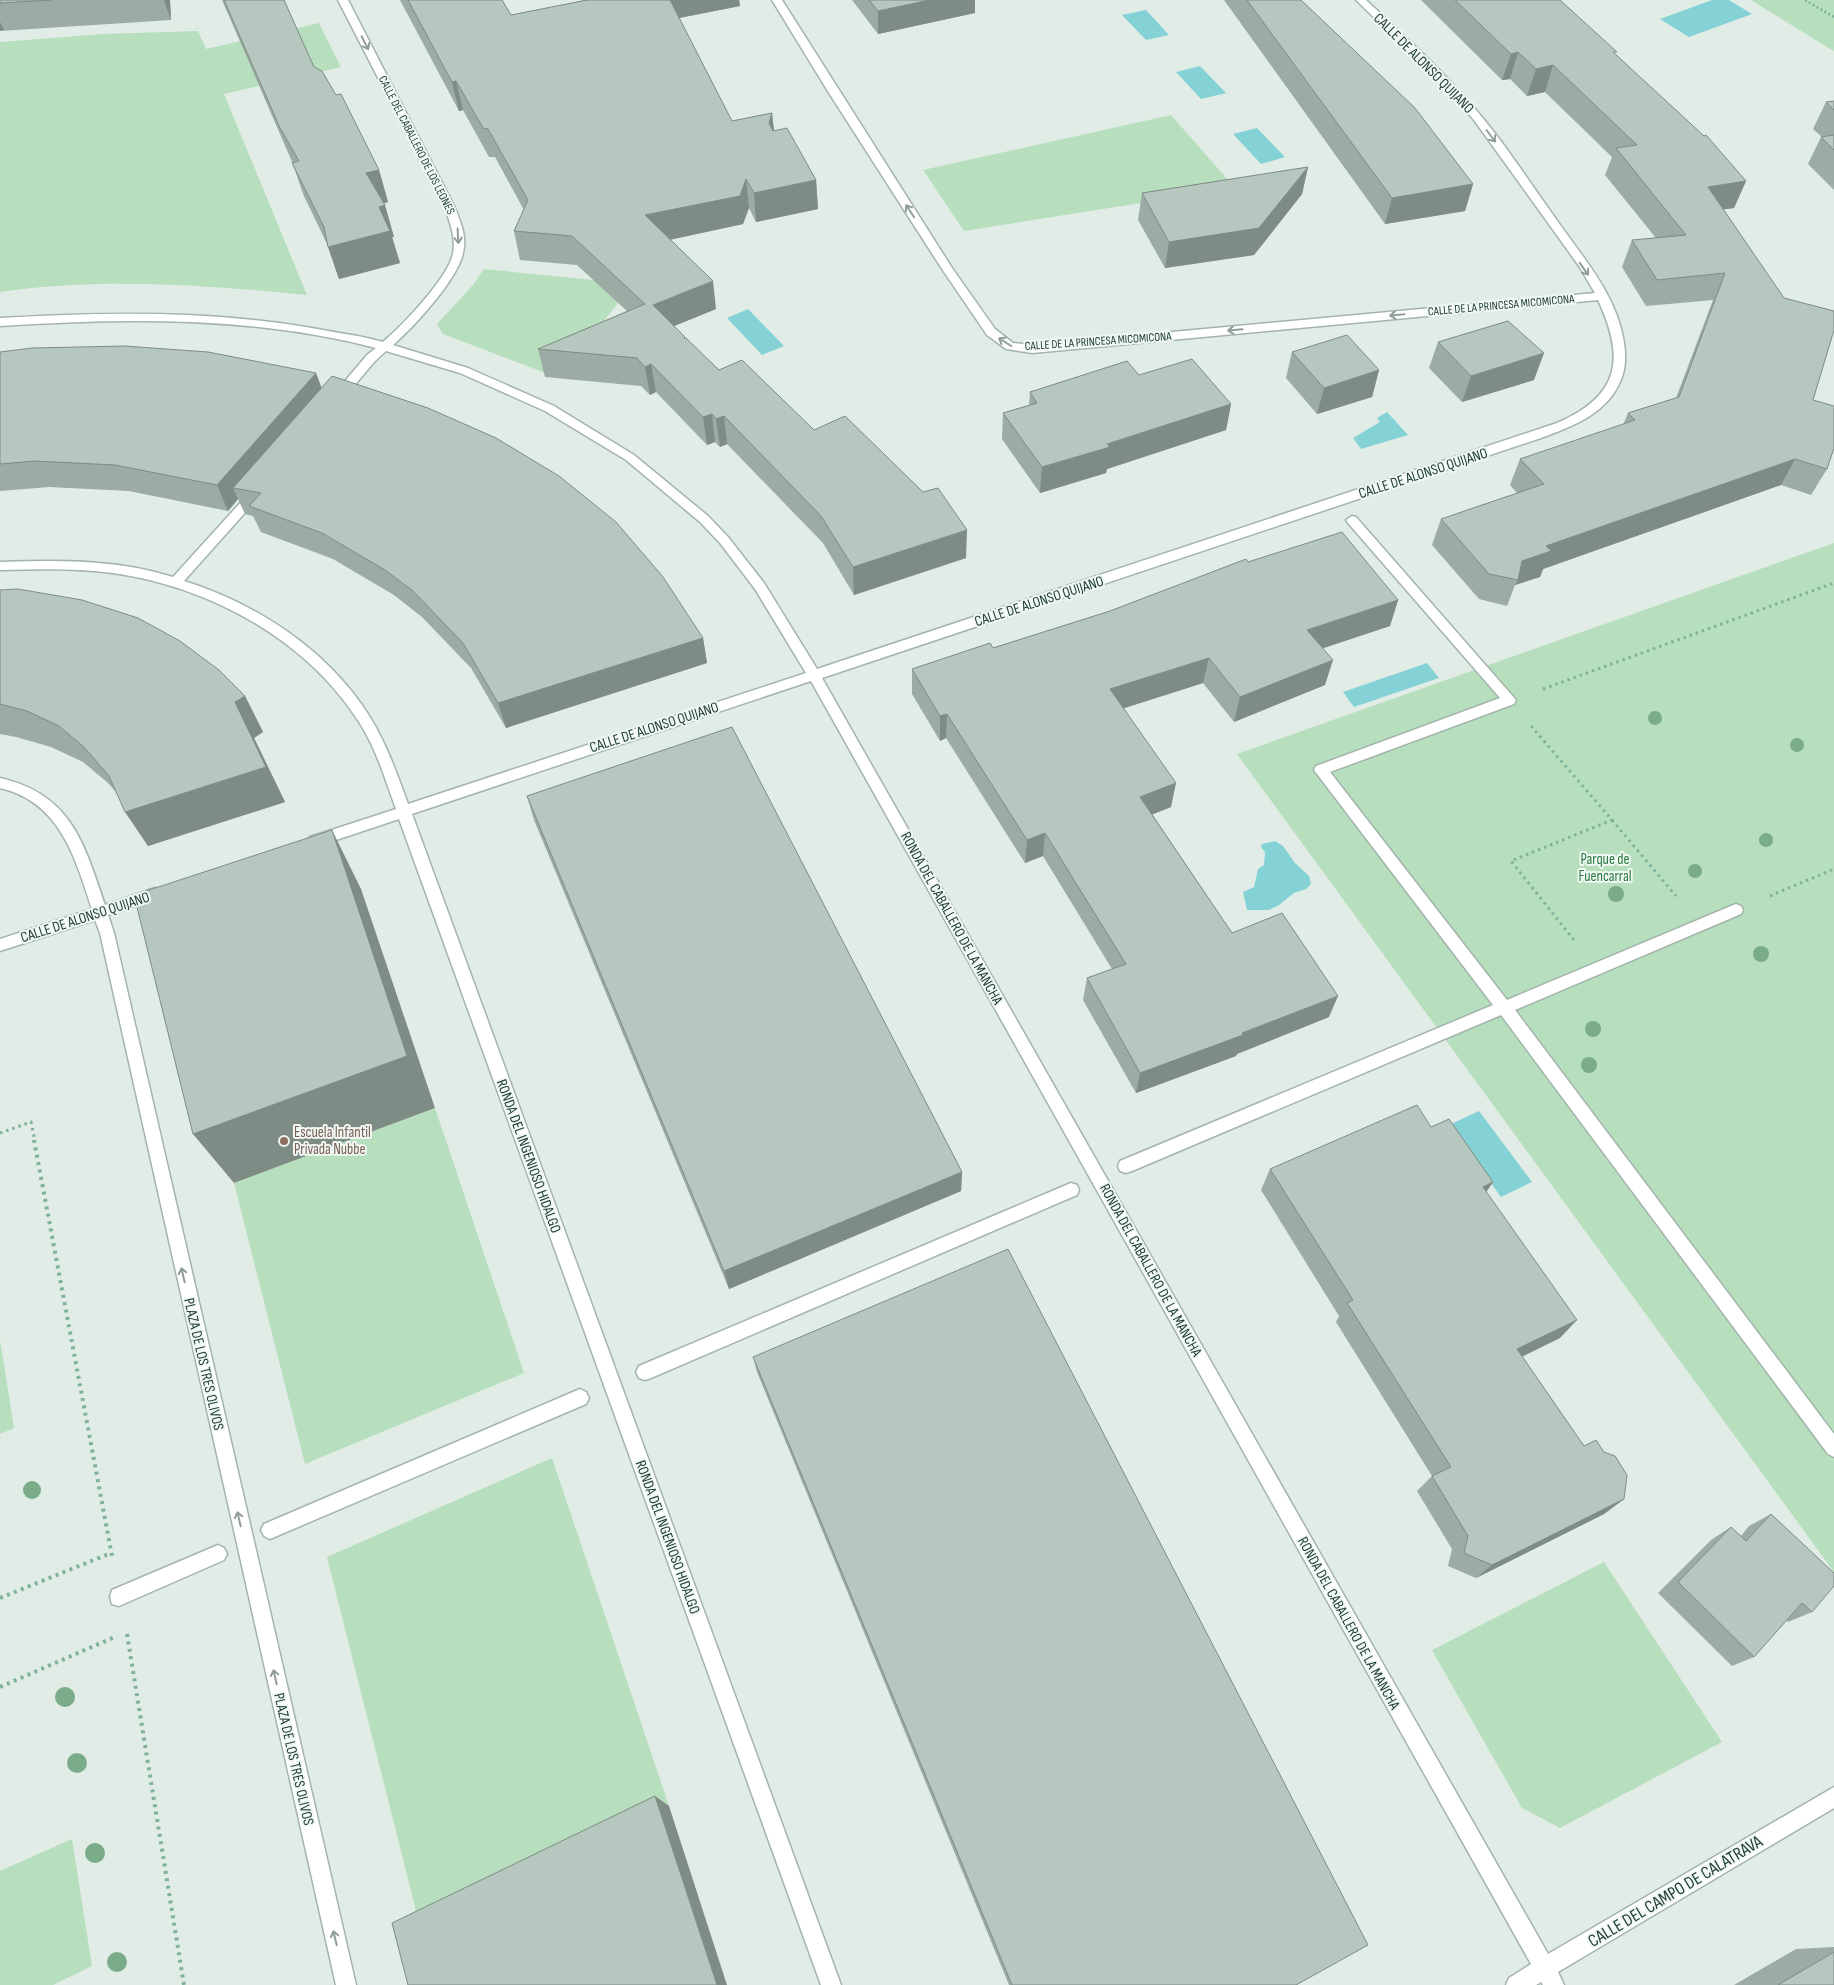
<svg xmlns="http://www.w3.org/2000/svg" width="1834" height="1985" font-family="'Sofia Sans Condensed',sans-serif">
  <style>
    .green { fill: #b7dfbd }
    .water { fill: #84d2d5 }
    .lines { fill: none; stroke-linecap: round; stroke-linejoin: round }
    .pedestrian-casing { stroke: #a3b4ac; stroke-width: 3 }
    .minor-casing { stroke: #a3b4ac; stroke-width: 3 }
    .path-far2 { stroke: #7eb29c; stroke-width: 2.5; stroke-dasharray: 2 2.5; stroke-linecap: butt }
    .path-far1 { stroke: #7eb29c; stroke-width: 3; stroke-dasharray: 2.5 4; stroke-linecap: butt }
    .path { stroke: #7eb29c; stroke-width: 4; stroke-dasharray: 3 4.5; stroke-linecap: butt }
    .pedestrian { fill: #fff; fill-rule: evenodd }
    .minor { fill: #fff; fill-rule: evenodd }
    .tree { fill: #7aac89 }
    .wall { fill: #9caba3 }
    .shaded-wall { fill: #7f8b85 }
    .building { fill: #b5c7be; stroke: #7f8b85 }
    .oneway { stroke: #909e98 }
    .education-dot { fill: #8d6e63; stroke: #f1f8f4; stroke-width: 2 }
    .labels { text-anchor: middle; stroke-width: 4; stroke-linejoin: round; paint-order: stroke }
    .far-street-label { font-size: 12px; fill: #203e32; stroke: #f1f8f4 }
    .street-label { font-size: 15px; fill: #203e32; stroke: #f1f8f4 }
    .park-label { font-size: 15px; fill: #27773d; stroke: #f1f8f4 }
    .education-label { font-size: 15px; fill: #785e54; stroke: #f1f8f4; text-anchor: start }
    .near-street-label { font-size: 18px; fill: #203e32; stroke: #f1f8f4 }
  </style>
  <rect width="100%" height="100%" fill="#e0ece5"/>
  <path class="green" d="M1751,0H1834V51L1827,47Z
    M319,23L341,67L224,94L307,295C206,285 101,277 0,292V42L104,34L198,31L206,49Z
    M1171,115L1235,188L964,231L923,170Z
    M484,269L633,284L559,378L443,334L437,324L473,285Z
    M1834,543V1572L1237,754Z
    M435,1108L524,1373L305,1464L234,1183Z
    M0,1340L14,1428L0,1434Z
    M552,1458L669,1806L420,1927L327,1557Z
    M1604,1562L1722,1742L1560,1828L1522,1808L1432,1650Z
    M72,1839L92,1966L53,1985H0V1871Z"/>
  <path class="water" d="M1712,0H1729L1752,14L1689,37L1660,19Z
    M1146,10L1169,35L1146,40L1122,15Z
    M1200,66L1226,93L1201,99L1176,72Z
    M1257,128L1285,157L1261,164L1233,134Z
    M748,309L784,346L762,355L727,318Z
    M1387,412L1408,435L1361,449L1353,438L1380,422L1377,418Z
    M1427,663L1439,678L1354,707L1343,692Z
    M1275,841L1283,846L1295,863L1309,876L1311,884L1306,889L1294,893L1279,905L1269,910H1247L1243,892L1254,887L1258,869L1264,865L1265,852L1261,847L1262,844Z
    M1479,1111L1532,1182L1501,1197L1449,1125Z"/>
  <g class="lines">
    <g class="pedestrian-casing">
      <path id="pedestrian" d="M1352,516L1356,517L1516,700L1514,704L1330,772L1507,1000L1731,906L1736,904L1741,906L1743,910L1741,914L1515,1010L1834,1434V1457L1828,1454L1501,1015L1132,1171L1126,1173L1120,1171L1118,1166L1120,1161L1493,1005L1314,770L1316,766L1500,698L1348,523L1346,520Z
        M1071,1183L1077,1185L1079,1190L1077,1195L651,1378L645,1380L639,1378L636,1372L639,1366Z
        M580,1389L586,1392L589,1398L586,1404L270,1539L264,1536L261,1530L264,1524Z
        M218,1545L224,1548L227,1554L224,1560L119,1606L112,1604L110,1597L112,1590Z"/>
    </g>
    <g class="minor-casing">
      <path id="minor" d="M338,0H348L455,208C461,223 467,237 463,253C458,279 413,328 393,345L468,368L554,406L634,455L708,516L728,537L764,583L817,669L1557,423C1619,396 1626,360 1598,300L1032,353L1006,349L987,335L942,269L829,93L772,0H782L952,268L995,329L1013,343L1032,345L1595,293L1579,266L1474,120L1432,74L1356,0H1366C1401,33 1437,65 1468,101C1501,137 1527,179 1556,219C1573,244 1593,267 1607,294C1619,316 1631,351 1622,377C1610,412 1574,426 1541,438L822,678L1548,1954L1834,1787V1808L1558,1972L1564,1985H1543L1541,1982L1536,1985H1506L1509,1978L1531,1964L811,681L412,814L841,1985H821L399,819L315,847L310,845L308,841L310,837L396,809C385,779 376,748 359,722C306,639 210,587 113,573C76,568 38,569 0,570V562C58,560 116,559 173,577L251,491H259L261,494L259,497L184,581C257,604 326,649 368,714C386,742 397,774 408,804L806,673L755,589L720,543L700,522L626,460L545,411L460,373L386,351L375,361L342,400H334L332,397L334,394L367,355L376,348C253,316 126,318 0,326V318C109,312 215,310 323,330C343,334 363,336 383,342C403,325 447,279 453,254C456,237 450,223 445,208Z
        M0,778C71,794 84,843 105,905L155,888L160,890L162,894L160,898L108,915L114,933L356,1985H336L100,933L95,920L0,951V939L92,909C75,857 60,802 0,788Z"/>
    </g>
    <path class="path-far2" d="M1805,0L1834,17"/>
    <path class="path-far1" d="M1543,689L1834,583
      M1531,726L1612,820L1511,861L1574,940
      M1612,820L1676,896
      M1770,896L1834,869
      M0,1133L31,1122L35,1141"/>
    <path class="path" d="M34,1140L112,1556
      M0,1598L111,1553
      M127,1634L184,1985
      M0,1687L117,1636"/>
    <use href="#pedestrian" class="pedestrian"/>
    <use href="#minor" class="minor"/>
  </g>
  <g class="tree">
    <circle cx="1655" cy="718" r="7"/>
    <circle cx="1797" cy="745" r="7"/>
    <circle cx="1766" cy="840" r="7"/>
    <circle cx="1695" cy="871" r="7"/>
    <circle cx="1616" cy="894" r="8"/>
    <circle cx="1761" cy="954" r="8"/>
    <circle cx="1593" cy="1029" r="8"/>
    <circle cx="1589" cy="1065" r="8"/>
    <circle cx="32" cy="1490" r="9"/>
    <circle cx="65" cy="1697" r="10"/>
    <circle cx="77" cy="1763" r="10"/>
    <circle cx="95" cy="1853" r="10"/>
    <circle cx="117" cy="1962" r="10"/>
  </g>
  <path class="wall" d="M0,0H170L171,20L0,31Z
    M222,0H284L314,67L336,95L379,170L388,202L383,203L394,237H392L400,263L339,279L328,246L303,194L293,164Z
    M400,0H502L511,15L587,0H739L740,6L679,18L732,121L772,113L774,131L816,180L818,209L756,222L749,208L743,224L670,240L716,309L674,326L685,337V338L719,370L814,430L966,558L854,595L823,543L727,444L720,447L715,442L707,445L656,392L650,395L641,386L545,377L538,349L627,311L577,265L520,260L514,231L524,210L495,157H489L463,110L459,111Z
    M852,0H975V13L878,34Z
    M1224,0H1301L1473,184L1465,211L1385,224Z
    M1421,0H1560L1746,181L1734,208L1723,209L1813,400L1827,469L1811,495L1781,485L1543,569L1540,577L1515,585L1507,606L1479,599L1432,545L1441,519L1517,493L1510,485L1520,459L1623,425L1628,413L1676,398L1713,300L1646,306L1622,267L1632,240L1656,238L1605,175L1612,157L1545,92L1527,96L1510,79L1502,80Z
    M1834,101V190L1808,164L1821,137H1822L1813,129L1826,102Z
    M1308,167L1302,194L1254,255L1165,268L1138,220L1142,193Z
    M1438,342L1534,380L1462,402L1429,368Z
    M0,352L322,388L703,638L707,663L506,728L471,668L422,617L394,595L333,559L261,532L253,516L245,514L238,499L228,511L129,491L49,487L0,491Z
    M1292,352L1379,370L1372,397L1317,414L1286,378Z
    M1139,375L1231,404L1226,430L1107,469L1106,473L1040,493L1002,439L1003,413L1029,405L1030,392Z
    M1248,562L1398,600L1390,626L1322,648L1325,685L1234,722L1203,683L1124,708L1171,807L1152,814L1232,933L1329,1017L1237,1054L1236,1056L1136,1093L1083,1000L1087,978L1112,969L1043,856L1025,863L946,738L940,741L912,694V669L993,648L1110,611Z
    M0,590L245,696L263,732L254,738L285,802L148,846L117,793L107,782L83,762L51,747L16,737L0,734Z
    M527,796L962,1172L961,1191L729,1289L534,820Z
    M1431,1127L1493,1182L1486,1192L1560,1338L1522,1356L1584,1446L1624,1499L1604,1514L1476,1578L1448,1566L1452,1549L1417,1491L1432,1476L1336,1322L1339,1316L1261,1190L1270,1169Z
    M753,1357L1296,1985H1009L757,1372Z
    M1771,1514L1812,1612L1788,1622L1787,1620L1754,1657L1732,1666L1658,1593L1711,1540L1731,1527L1741,1536L1749,1526Z
    M1834,1947V1985H1734L1796,1949Z"/>
  <path class="shaded-wall" d="M164,0H170L171,20Z
    M666,0H739L740,6L669,20Z
    M930,0H975V13L878,34V11Z
    M0,22L4,30L0,31Z
    M1518,52L1510,79L1502,80L1511,54Z
    M1553,65L1545,92L1527,96L1536,69Z
    M456,81L463,110L459,111L452,82Z
    M772,113L775,141L769,123Z
    M1308,167L1302,194L1254,255L1165,268L1169,242Z
    M379,170L388,202L376,205L366,173Z
    M746,179L749,208L743,224L649,244L645,215Z
    M816,180L818,209L756,222L754,193Z
    M1746,181L1734,208L1696,213L1708,187Z
    M1473,184L1465,211L1385,224L1392,198Z
    M385,205L394,237H392L400,263L339,279L328,247L379,207Z
    M713,281L716,309L657,333L653,305Z
    M1544,353L1534,380L1462,402L1471,376Z
    M651,364L656,392L650,395L645,367Z
    M1379,370L1372,397L1317,414L1324,388Z
    M316,373L326,399L233,488L238,499L228,511L217,485Z
    M1231,404L1226,430L1107,469L1106,473L1040,493L1042,467L1107,444Z
    M712,414L715,442L707,445L703,417Z
    M724,416L727,444L720,447L716,419Z
    M1795,459L1781,485L1543,569L1540,577L1515,585L1518,580L1522,561L1546,546Z
    M967,530L966,558L854,595L853,567Z
    M1398,600L1390,626L1300,656L1307,630Z
    M703,638L707,663L506,728L498,703Z
    M1209,658L1203,683L1106,714L1110,689Z
    M1333,660L1325,685L1234,722L1240,697Z
    M245,696L263,732L254,738L285,802L148,846L125,812L235,702Z
    M947,714L946,738L940,741V716Z
    M1176,783L1171,807L1136,821L1140,797Z
    M332,830L361,889L435,1108L234,1183L193,1134Z
    M1045,833L1043,856L1025,863L1027,840Z
    M1338,996L1329,1017L1237,1054L1236,1056L1136,1093L1140,1073Z
    M962,1172L961,1191L729,1289L724,1271Z
    M1493,1182L1478,1204L1483,1187Z
    M1577,1320L1560,1338L1501,1367L1517,1349Z
    M1624,1499L1604,1514L1476,1578L1492,1565Z
    M655,1796L669,1806L727,1985H717Z"/>
  <path class="building" d="M0,0H51L0,3Z
    M224,0H284L314,67L322,71L336,95L341,94L379,170L366,173L385,205L379,207L390,231L328,247L324,227L292,163L299,161L280,128Z
    M408,0H502L511,15L587,0H670L732,121L772,113L769,123L773,131L787,128L816,180L754,193L746,179L740,196L645,215L713,281L653,305L685,337L684,338H686L719,370L742,360L814,430L845,416L923,492L938,488L967,530L853,567L821,516L724,416L716,419L712,414L703,417L651,364L645,367L637,358L538,349L645,304L572,236L514,231L528,200L488,129L483,128L456,81L452,82Z
    M869,0H930L878,11Z
    M1247,0H1301L1415,108L1473,184L1392,198Z
    M1455,0H1560L1617,52H1613L1704,136L1706,135L1746,181L1708,187L1784,298L1834,311V330L1813,400L1834,406V448L1827,469L1795,459L1546,546L1551,551L1522,561L1518,580L1489,574L1441,519L1544,484L1520,459L1635,420L1628,413L1679,397L1725,273L1657,280L1632,240L1686,235L1616,148L1637,145L1553,65L1536,69L1518,52L1511,54Z
    M1834,101V110L1826,102Z
    M1834,135V150L1821,137Z
    M1308,167L1259,228L1169,242L1142,193Z
    M1508,321L1544,353L1471,376L1438,342Z
    M1347,335L1379,370L1324,388L1292,352Z
    M124,346L208,352L316,373L217,485L115,465L35,461L0,464V352L32,348Z
    M1192,359L1231,404L1107,444L1110,447L1042,467L1003,413L1037,403L1030,392L1127,361L1139,375Z
    M332,376L428,408L496,438L559,476L616,522L663,577L703,638L498,703L463,643L413,591L385,570L322,533L249,506L261,493L233,488Z
    M1342,532L1398,600L1307,630L1333,660L1240,697L1209,658L1110,689L1176,783L1140,797L1232,933L1282,913L1338,996L1242,1033L1243,1035L1140,1073L1087,978L1126,964L1045,833L1027,840L947,714L940,716L912,669L990,643L993,648L1110,611L1246,559L1248,562Z
    M18,589L82,600L138,618L180,641L219,670L245,696L235,702L266,767L125,812L109,776L84,747L59,726L27,711L0,704V590Z
    M732,727L962,1172L724,1271L527,796Z
    M332,830L407,1056L193,1134L134,895Z
    M1417,1105L1431,1127L1449,1119L1493,1182L1483,1187L1577,1320L1517,1349L1584,1446L1596,1440L1604,1452L1615,1456L1627,1475L1624,1499L1492,1565L1464,1553L1468,1536L1432,1476L1451,1467L1347,1303L1353,1300L1270,1169Z
    M1008,1249L1368,1945L1296,1985H1012L753,1357Z
    M1771,1514L1834,1573V1586L1812,1612L1802,1603L1754,1657L1678,1582L1731,1527L1746,1541Z
    M655,1796L717,1985H408L392,1923Z
    M1834,1952V1985H1778Z"/>
  <defs><path id="oneway-shaft" d="M-6 0H5M1.5-3L5.5 0L1.5 3" fill="none" stroke-width="1.6" stroke-linecap="round" stroke-linejoin="round" transform="scale(1.25)"/></defs>
  <g class="oneway">
    <use href="#oneway-shaft" transform="translate(365 43) rotate(63)"/>
    <use href="#oneway-shaft" transform="translate(1491 136) rotate(53)"/>
    <use href="#oneway-shaft" transform="translate(910 211) rotate(-123)"/>
    <use href="#oneway-shaft" transform="translate(458 236) rotate(87)"/>
    <use href="#oneway-shaft" transform="translate(1584 269) rotate(55)"/>
    <use href="#oneway-shaft" transform="translate(1397 315) rotate(175)"/>
    <use href="#oneway-shaft" transform="translate(1235 330) rotate(175)"/>
    <use href="#oneway-shaft" transform="translate(1005 342) rotate(-148)"/>
    <use href="#oneway-shaft" transform="translate(183 1275) rotate(-103)"/>
    <use href="#oneway-shaft" transform="translate(239 1519) rotate(-103)"/>
    <use href="#oneway-shaft" transform="translate(275 1677) rotate(-103)"/>
    <use href="#oneway-shaft" transform="translate(335 1938) rotate(-103)"/>
  </g>
  <circle class="education-dot" cx="284" cy="1141" r="5"/>
  <g class="labels">
    <g class="far-street-label">
      <text transform="translate(417 145) rotate(63)" y="4">CALLE DEL CABALLERO DE LOS LEONES</text>
      <text transform="translate(1501 305) rotate(-5)" y="4">CALLE DE LA PRINCESA MICOMICONA</text>
      <text transform="translate(1098 341) rotate(-4)" y="4">CALLE DE LA PRINCESA MICOMICONA</text>
    </g>
    <g class="street-label">
      <text transform="translate(1424 63) rotate(45)" y="5">CALLE DE ALONSO QUIJANO</text>
      <text transform="translate(1423 473) rotate(-18)" y="5">CALLE DE ALONSO QUIJANO</text>
      <text transform="translate(1039 601) rotate(-18)" y="5">CALLE DE ALONSO QUIJANO</text>
      <text transform="translate(654 727) rotate(-18)" y="5">CALLE DE ALONSO QUIJANO</text>
      <text transform="translate(85 917) rotate(-18)" y="5">CALLE DE ALONSO QUIJANO</text>
      <text transform="translate(952 918) rotate(61)" y="5">RONDA DEL CABALLERO DE LA MANCHA</text>
      <text transform="translate(529 1156) rotate(70)" y="5">RONDA DEL INGENIOSO HIDALGO</text>
      <text transform="translate(1151 1270) rotate(61)" y="5">RONDA DEL CABALLERO DE LA MANCHA</text>
      <text transform="translate(204 1364) rotate(77)" y="5">PLAZA DE LOS TRES OLIVOS</text>
      <text transform="translate(668 1537) rotate(70)" y="5">RONDA DEL INGENIOSO HIDALGO</text>
      <text transform="translate(1349 1623) rotate(61)" y="5">RONDA DEL CABALLERO DE LA MANCHA</text>
      <text transform="translate(294 1759) rotate(77)" y="5">PLAZA DE LOS TRES OLIVOS</text>
    </g>
    <g class="park-label">
      <text x="1605" y="864">Parque de<tspan x="1605" dy="17">Fuencarral</tspan></text>
    </g>
    <g class="education-label">
      <text x="294" y="1137">Escuela Infantil<tspan x="294" dy="17">Privada Nubbe</tspan></text>
    </g>
    <g class="near-street-label">
      <text transform="translate(1675 1891) rotate(-31)" y="6">CALLE DEL CAMPO DE CALATRAVA</text>
    </g>
  </g>
</svg>
